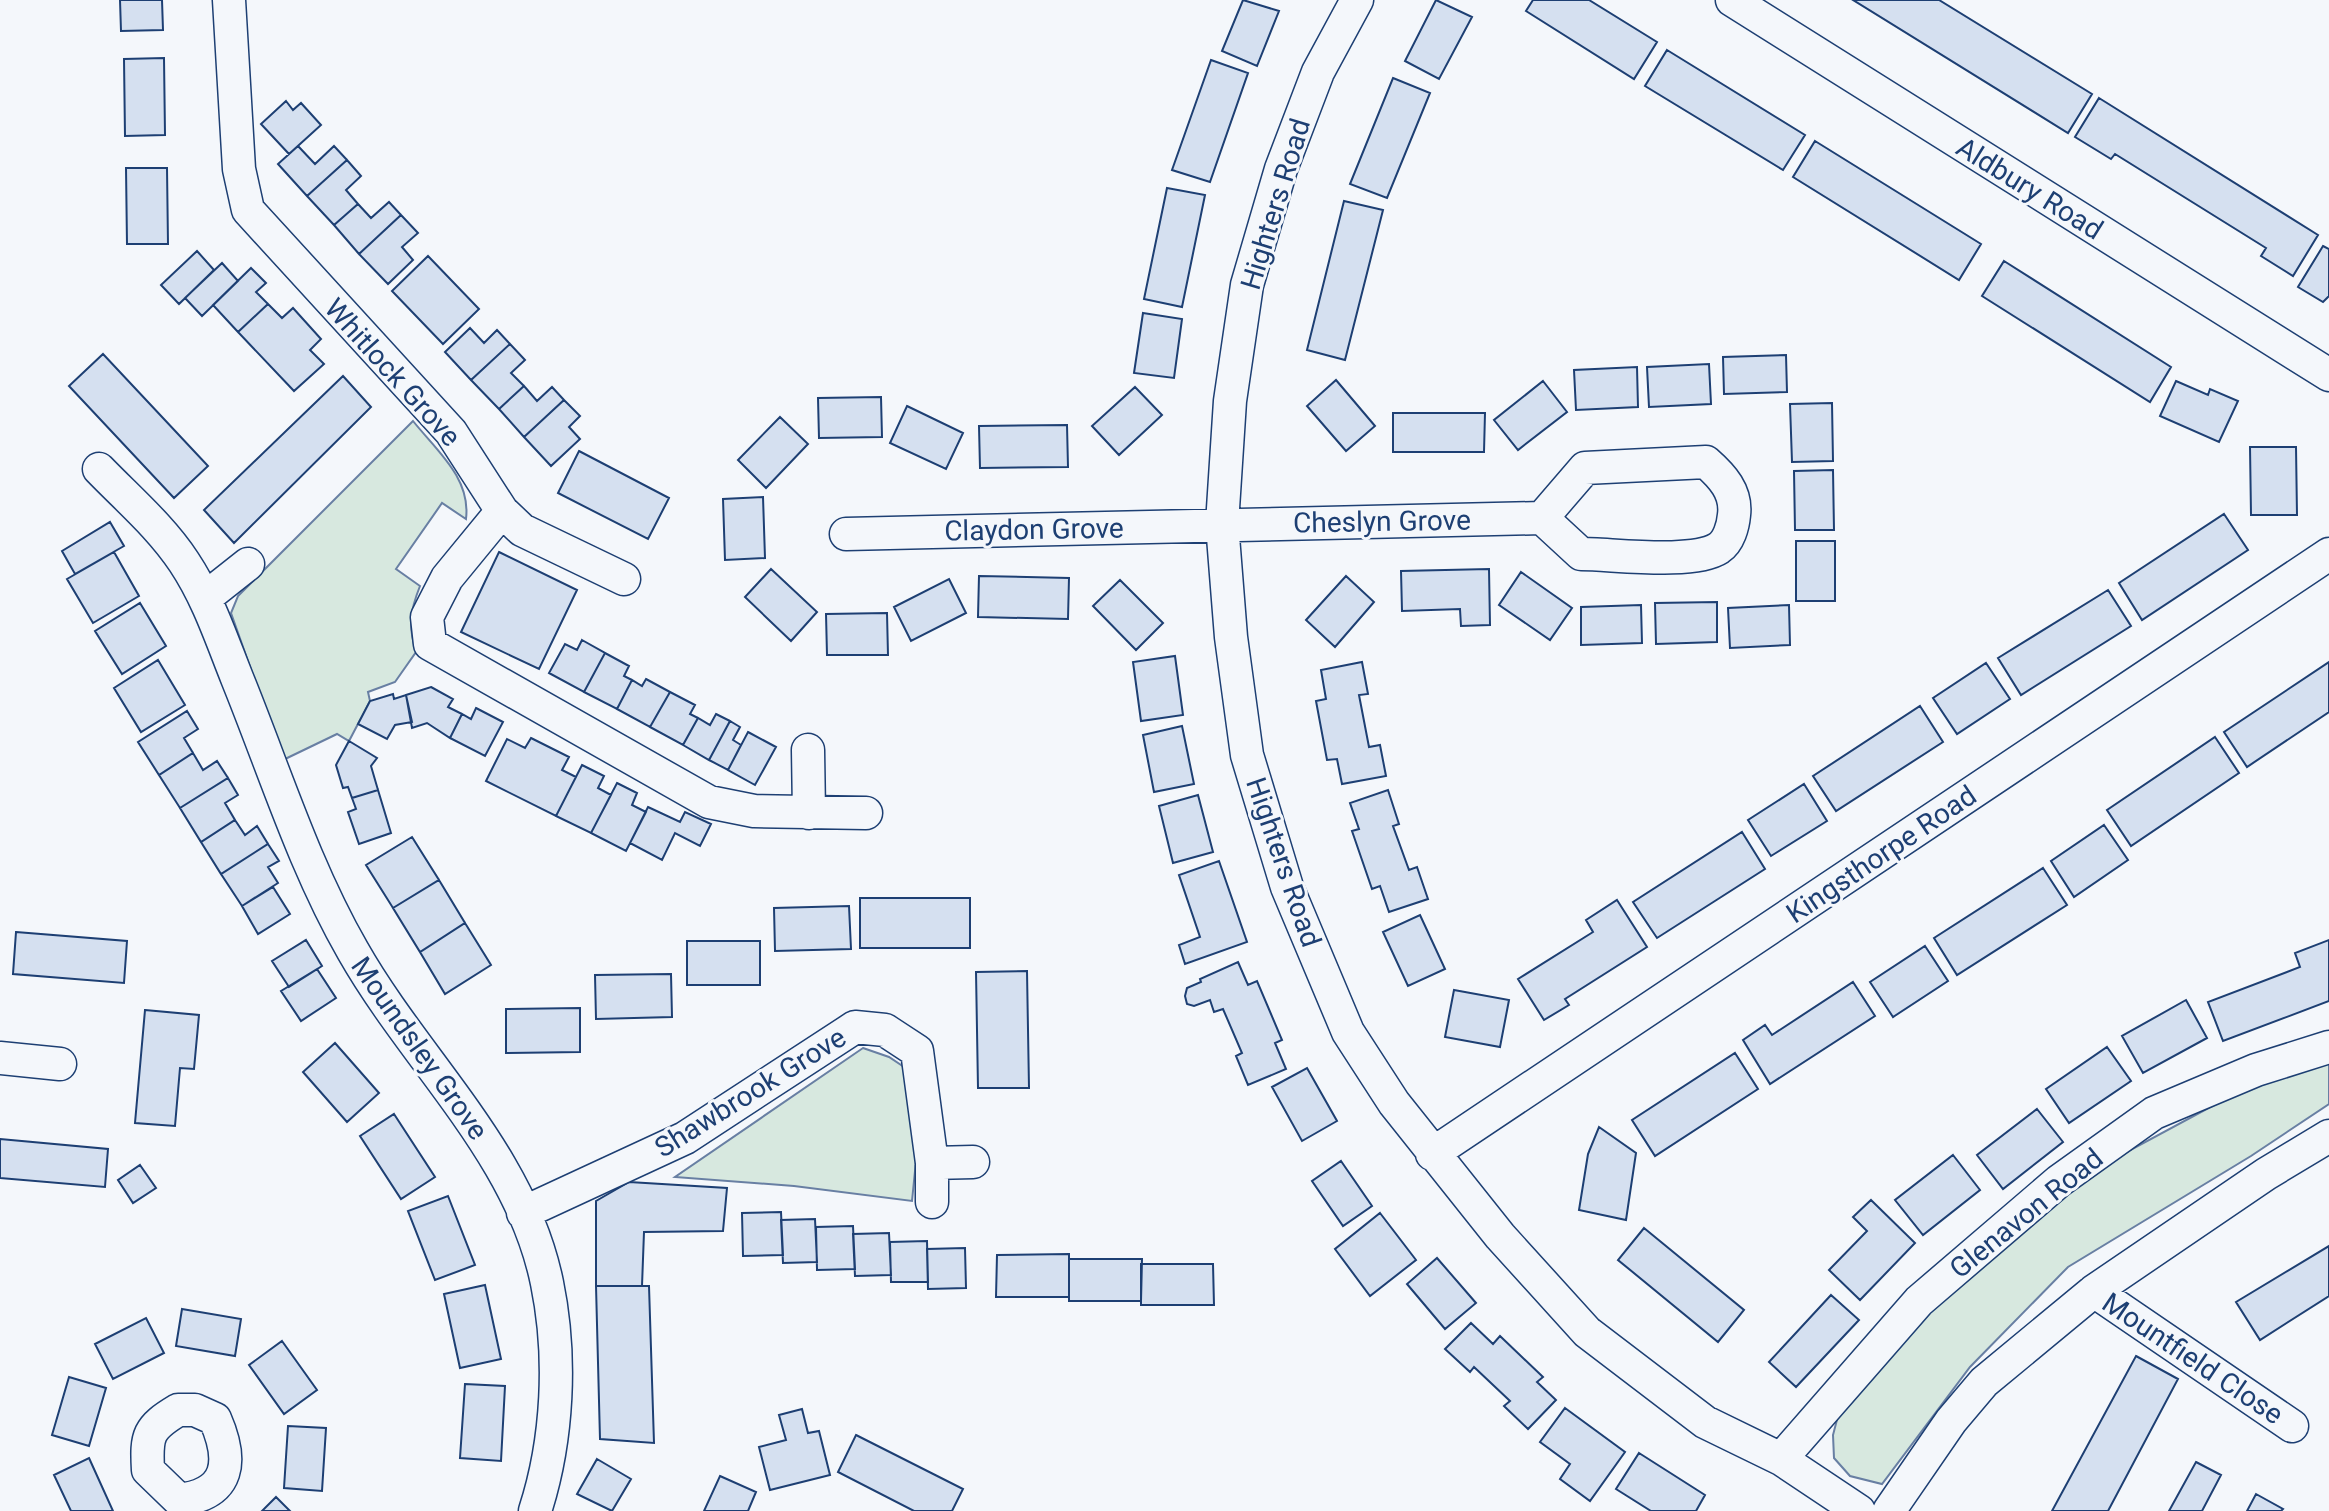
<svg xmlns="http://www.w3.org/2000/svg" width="2329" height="1511" font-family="Roboto,sans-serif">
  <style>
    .green { fill: #d7e8df; stroke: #687fa3; stroke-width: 2 }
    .building { fill: #d5e0f0; stroke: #1d3f73; stroke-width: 2 }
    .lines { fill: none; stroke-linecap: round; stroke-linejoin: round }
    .minor-casing { stroke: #1d3f73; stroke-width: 35 }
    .minor { stroke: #f4f7fb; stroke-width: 32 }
    .labels { text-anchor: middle; stroke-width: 6; stroke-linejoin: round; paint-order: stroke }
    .street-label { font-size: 28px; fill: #1d3f73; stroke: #f4f7fb }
  </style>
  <rect width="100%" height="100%" fill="#f4f7fb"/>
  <path class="green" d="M413,421C437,451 471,478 466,519L442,503L396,569L420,586C410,611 408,626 416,652L395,682L368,692L370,701L349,741L337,734L283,760L231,613L238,596Z
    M863,1048L889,1057L907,1069L916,1161L912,1201L794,1186L675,1177Z
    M2329,1055V1104L2251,1156L2068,1267L1970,1367L1882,1484L1850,1476L1834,1458L1833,1435L1839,1412L1933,1302L2108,1162L2268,1076Z"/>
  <path class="building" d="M120,0H162L163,30L121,31Z
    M1243,0L1279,11L1257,66L1222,51Z
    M1436,0L1472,17L1439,79L1405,61Z
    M1533,0H1589L1657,42L1634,79L1526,11Z
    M1853,0H1939L2092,94L2068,133Z
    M1667,50L1805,135L1783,170L1645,86Z
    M164,58L165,135L125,136L124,59Z
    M1211,60L1248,73L1210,182L1172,170Z
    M1393,78L1430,93L1387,198L1350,184Z
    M2099,98L2318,235L2293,276L2261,256L2266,248L2115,154L2111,159L2075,137Z
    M286,101L293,110L301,103L321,125L289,154L261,124Z
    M1815,141L1981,244L1959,280L1793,177Z
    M298,146L315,164L334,146L347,160L307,196L278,164Z
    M347,160L361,176L346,190L358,204L334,225L307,196Z
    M126,168H167L168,244H127Z
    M1167,188L1205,195L1182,307L1144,299Z
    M1344,201L1383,210L1345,360L1307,350Z
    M389,202L401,215L359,254L334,225L358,204L371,218Z
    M401,215L418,233L402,247L413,260L388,284L359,254Z
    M2323,246L2329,249V296L2323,302L2298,287Z
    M197,251L214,270L179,304L161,285Z
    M428,256L479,309L443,344L392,291Z
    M2004,261L2171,367L2150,402L1982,296Z
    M222,263L238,281L202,316L185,298Z
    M251,268L266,283L256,292L268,304L238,332L213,305Z
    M268,304L282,318L293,308L321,339L310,350L324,364L294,391L238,332Z
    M1143,313L1182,319L1174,378L1134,373Z
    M470,328L484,343L497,330L510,344L471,380L445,352Z
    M510,344L525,360L511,373L524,386L499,409L471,380Z
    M103,354L208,466L174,498L69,386Z
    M1786,355L1787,392L1724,394L1723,357Z
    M1709,364L1711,404L1649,407L1647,367Z
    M1637,367L1638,407L1576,410L1574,370Z
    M343,376L371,407L234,543L204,510Z
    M1336,380L1375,426L1346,451L1307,406Z
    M1543,381L1567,412L1518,450L1494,420Z
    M2176,381L2208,395L2210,389L2238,401L2219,442L2160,416Z
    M524,386L537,401L552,387L564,400L524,437L499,409Z
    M1135,387L1162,415L1119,455L1092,426Z
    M881,397L882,437L819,438L818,398Z
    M564,400L580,416L569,427L580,439L551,466L524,437Z
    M1832,403L1833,461L1792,462L1790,404Z
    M907,406L963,433L946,469L890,443Z
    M1393,413H1485L1484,452H1393Z
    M780,417L808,444L766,488L738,460Z
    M1067,425L1068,467L980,468L979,426Z
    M2250,447H2296L2297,515H2251Z
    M579,451L669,498L648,539L558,493Z
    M1833,470L1834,530H1795L1794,471Z
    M763,497L765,558L725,560L723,499Z
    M2224,514L2248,550L2142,620L2119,583Z
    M110,522L124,546L75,574L62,551Z
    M1796,541H1835V601H1796Z
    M114,552L139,596L93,623L67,579Z
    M499,552L577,590L539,669L461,632Z
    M771,569L817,612L791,641L745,597Z
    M1489,569L1490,625L1461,626L1460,609L1402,611L1401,571Z
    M1521,572L1572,608L1550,640L1499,605Z
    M979,576L1069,578L1068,619L978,617Z
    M1346,576L1374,602L1335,647L1306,620Z
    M949,579L966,613L911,641L894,607Z
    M1120,580L1163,623L1136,650L1093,606Z
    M2108,590L2131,626L2021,695L1998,658Z
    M1717,602V642L1656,644L1655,603Z
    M140,603L166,646L122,674L95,631Z
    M1641,605L1642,643L1581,645V607Z
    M1789,605L1790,645L1730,648L1728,608Z
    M887,613L888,655H827L826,614Z
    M582,640L605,653L584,692L549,673L565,644L577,650Z
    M605,653L629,666L624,676L632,680L617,709L584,692Z
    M1175,656L1183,715L1141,721L1133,662Z
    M158,660L185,705L141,732L114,688Z
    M1362,662L1368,694L1359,695L1369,747L1380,745L1386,776L1342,784L1337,759L1327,760L1316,701L1326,699L1321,670Z
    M2329,662V712L2247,767L2224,732Z
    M1986,663L2010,699L1957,734L1933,698Z
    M646,679L670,692L650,727L617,709L632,680L642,686Z
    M431,687L453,699L448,707L462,714L450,738L427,723L412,728L406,695Z
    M670,692L695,705L690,714L698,718L683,745L650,727Z
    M393,694L394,699L406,695L412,722L395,725L387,739L358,724L370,701Z
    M1920,706L1943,742L1836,811L1813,776Z
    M476,708L503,722L485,756L450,738L462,714L471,719Z
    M187,711L198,729L184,738L193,753L159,775L138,742Z
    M716,714L730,721L709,760L683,745L698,718L710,725Z
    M730,721L740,727L733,740L741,745L728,770L709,760Z
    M1182,726L1194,784L1154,792L1143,735Z
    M748,732L776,747L755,785L728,770Z
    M2215,737L2239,773L2131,846L2107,810Z
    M531,738L569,757L562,770L576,777L556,816L486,781L507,739L525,748Z
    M349,741L377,758L371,766L378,790L352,798L348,787L343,788L336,765Z
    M193,753L203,770L217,761L228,778L180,808L159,775Z
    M582,765L604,776L598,788L611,795L591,833L556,816Z
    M228,778L238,795L225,803L235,820L201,842L180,808Z
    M617,783L637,793L632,805L646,812L626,851L591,833Z
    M1804,784L1827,821L1771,856L1748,820Z
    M378,790L391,833L359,844L348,812L356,809L352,798Z
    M1388,790L1399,824L1393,826L1409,870L1417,867L1428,899L1389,912L1380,886L1372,889L1352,831L1359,829L1350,803Z
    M1198,795L1213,852L1173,863L1159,806Z
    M648,807L680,822L685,812L711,824L700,846L675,833L662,860L630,843Z
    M235,820L245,835L257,826L268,844L221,874L201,842Z
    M2104,825L2128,860L2074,897L2051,861Z
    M1742,832L1765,869L1657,938L1633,902Z
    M412,837L439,880L393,908L366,865Z
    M268,844L279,861L268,867L278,883L242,906L221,874Z
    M1219,861L1247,942L1185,964L1179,945L1200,937L1179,875Z
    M2043,868L2067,905L1957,975L1934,938Z
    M439,880L465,923L420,952L393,908Z
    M273,887L290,914L258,934L242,906Z
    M860,898H970V948H860Z
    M1617,900L1647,947L1565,999L1569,1005L1544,1020L1518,979L1593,932L1586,920Z
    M849,906L851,949L775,951L774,908Z
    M1420,915L1445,969L1408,986L1383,932Z
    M465,923L491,965L445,994L420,952Z
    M16,932L127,941L124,983L13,974Z
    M306,940L322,966L289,987L272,961Z
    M2329,940V1001L2223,1041L2208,1002L2300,967L2295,953Z
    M687,941H760V985H687Z
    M1925,946L1948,981L1893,1017L1870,982Z
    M1238,962L1248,985L1257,981L1282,1040L1275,1043L1286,1069L1248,1085L1236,1056L1242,1053L1223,1009L1214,1012L1210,1000L1194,1006L1187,1004L1185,996L1187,988L1201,982L1200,979Z
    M317,969L336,998L301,1021L281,991Z
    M1027,971L1029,1088H978L976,972Z
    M671,974L672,1017L596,1019L595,975Z
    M1853,982L1875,1016L1770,1084L1743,1040L1765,1025L1772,1035Z
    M1454,990L1509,1000L1500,1047L1445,1037Z
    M2186,1000L2207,1038L2143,1073L2122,1036Z
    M580,1008V1052L506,1053V1009Z
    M145,1010L199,1015L194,1069L180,1068L175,1126L135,1123Z
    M335,1043L379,1093L347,1122L303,1072Z
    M2107,1047L2131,1081L2069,1123L2046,1089Z
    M1735,1053L1758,1089L1655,1156L1632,1120Z
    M1307,1068L1337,1121L1302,1141L1272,1087Z
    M2037,1109L2063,1142L2003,1189L1977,1155Z
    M394,1114L435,1177L401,1199L360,1136Z
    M1599,1127L1636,1153L1626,1220L1579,1210L1588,1154Z
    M0,1139L108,1149L105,1187L0,1178Z
    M1953,1155L1980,1190L1923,1235L1895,1200Z
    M1341,1161L1372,1206L1343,1226L1312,1181Z
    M140,1165L156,1188L133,1203L118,1180Z
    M629,1182L727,1188L723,1231L644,1232L642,1286H596V1201Z
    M448,1196L475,1265L435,1280L408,1211Z
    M1871,1200L1915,1243L1860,1300L1829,1270L1867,1231L1853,1217Z
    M781,1212L783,1255L743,1256L742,1213Z
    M1380,1213L1416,1260L1370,1296L1335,1249Z
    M815,1219L817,1262L783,1263L781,1220Z
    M853,1226L855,1269L817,1270L816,1227Z
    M1644,1228L1744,1310L1718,1342L1618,1260Z
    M889,1233L891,1275L855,1276L853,1234Z
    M927,1241L928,1282H891L890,1242Z
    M2329,1246V1296L2260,1340L2236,1302Z
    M965,1248L966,1288L928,1289L927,1249Z
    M1069,1254V1297H996L997,1255Z
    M1437,1258L1476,1303L1445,1329L1407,1284Z
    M1069,1259H1142L1141,1301H1069Z
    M1141,1264H1213L1214,1305H1141Z
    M485,1285L501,1359L460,1368L444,1294Z
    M596,1286H649L654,1443L600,1439Z
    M1831,1295L1859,1320L1796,1387L1769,1362Z
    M182,1309L241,1319L235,1356L176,1346Z
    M146,1318L164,1353L113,1379L95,1344Z
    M1471,1323L1493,1344L1500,1336L1543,1377L1537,1382L1556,1400L1528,1429L1504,1406L1510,1401L1474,1367L1470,1372L1445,1349Z
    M282,1341L317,1390L284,1414L249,1365Z
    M2136,1356L2178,1379L2108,1511H2052Z
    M69,1377L106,1388L89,1446L52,1435Z
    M465,1384L505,1386L501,1461L460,1458Z
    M1565,1408L1625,1452L1590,1501L1560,1479L1570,1464L1540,1442Z
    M802,1409L808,1433L819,1431L830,1475L770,1490L759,1447L786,1440L779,1415Z
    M288,1426L326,1428L322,1491L284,1488Z
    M856,1435L963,1489L952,1511H914L838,1472Z
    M1639,1453L1705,1495L1696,1511H1651L1616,1489Z
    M89,1458L113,1511H71L54,1475Z
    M597,1459L631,1479L612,1511L577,1494Z
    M2196,1462L2221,1475L2202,1511H2169Z
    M720,1476L756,1492L748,1511H704Z
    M2256,1494L2283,1509L2281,1511H2247Z
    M276,1497L290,1511H262Z"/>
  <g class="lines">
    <g class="minor-casing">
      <path id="minor" d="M229,0L239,169L248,210L451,432L502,511L447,578L427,617L430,644L709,802L754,811L866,813
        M1357,0L1318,72L1281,169L1247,285L1230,401L1222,524L1231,637L1247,755L1287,887L1348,1032L1394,1103L1500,1236L1587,1332L1705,1422L1781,1459L1859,1511
        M1732,0L2329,375
        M99,469C128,499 161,527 184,562C208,598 221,638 237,678C274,769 304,866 353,951C416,1062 521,1154 547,1283C562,1356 558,1440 535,1511
        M502,511L522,530L624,579
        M846,534L1542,518L1585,468L1706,462C1722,476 1737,492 1734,515C1733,526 1729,541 1719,548C1693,565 1613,554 1581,554L1542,518
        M205,598L248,564
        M808,750L809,813
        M0,1058L60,1064
        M1432,1154L2329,554
        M932,1163L973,1162
        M523,1213L685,1138L855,1027L885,1030L917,1051L932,1163V1202
        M2094,1291L2292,1426
        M178,1410H195L215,1419C233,1460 231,1494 179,1500L148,1470C146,1435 148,1428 178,1410Z
        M1781,1459L1919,1301L2059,1181L2154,1113L2256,1070L2329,1047
        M1889,1511L1951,1421L1984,1382L2094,1291L2266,1174L2329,1136"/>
    </g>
    <use href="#minor" class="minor"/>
  </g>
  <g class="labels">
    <g class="street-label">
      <text transform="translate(2030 188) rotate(32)" y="10">Aldbury Road</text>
      <text transform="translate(1275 204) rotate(-73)" y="10">Highters Road</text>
      <text transform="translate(393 372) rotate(48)" y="10">Whitlock Grove</text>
      <text transform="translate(1382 521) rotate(-1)" y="10">Cheslyn Grove</text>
      <text transform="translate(1034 529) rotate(-1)" y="10">Claydon Grove</text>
      <text transform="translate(1881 854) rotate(-34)" y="10">Kingsthorpe Road</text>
      <text transform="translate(1284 862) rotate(71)" y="10">Highters Road</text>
      <text transform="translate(420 1048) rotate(55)" y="10">Moundsley Grove</text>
      <text transform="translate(750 1092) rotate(-32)" y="10">Shawbrook Grove</text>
      <text transform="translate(2026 1213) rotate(-39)" y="10">Glenavon Road</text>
      <text transform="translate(2193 1358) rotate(34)" y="10">Mountfield Close</text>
    </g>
  </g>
</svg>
